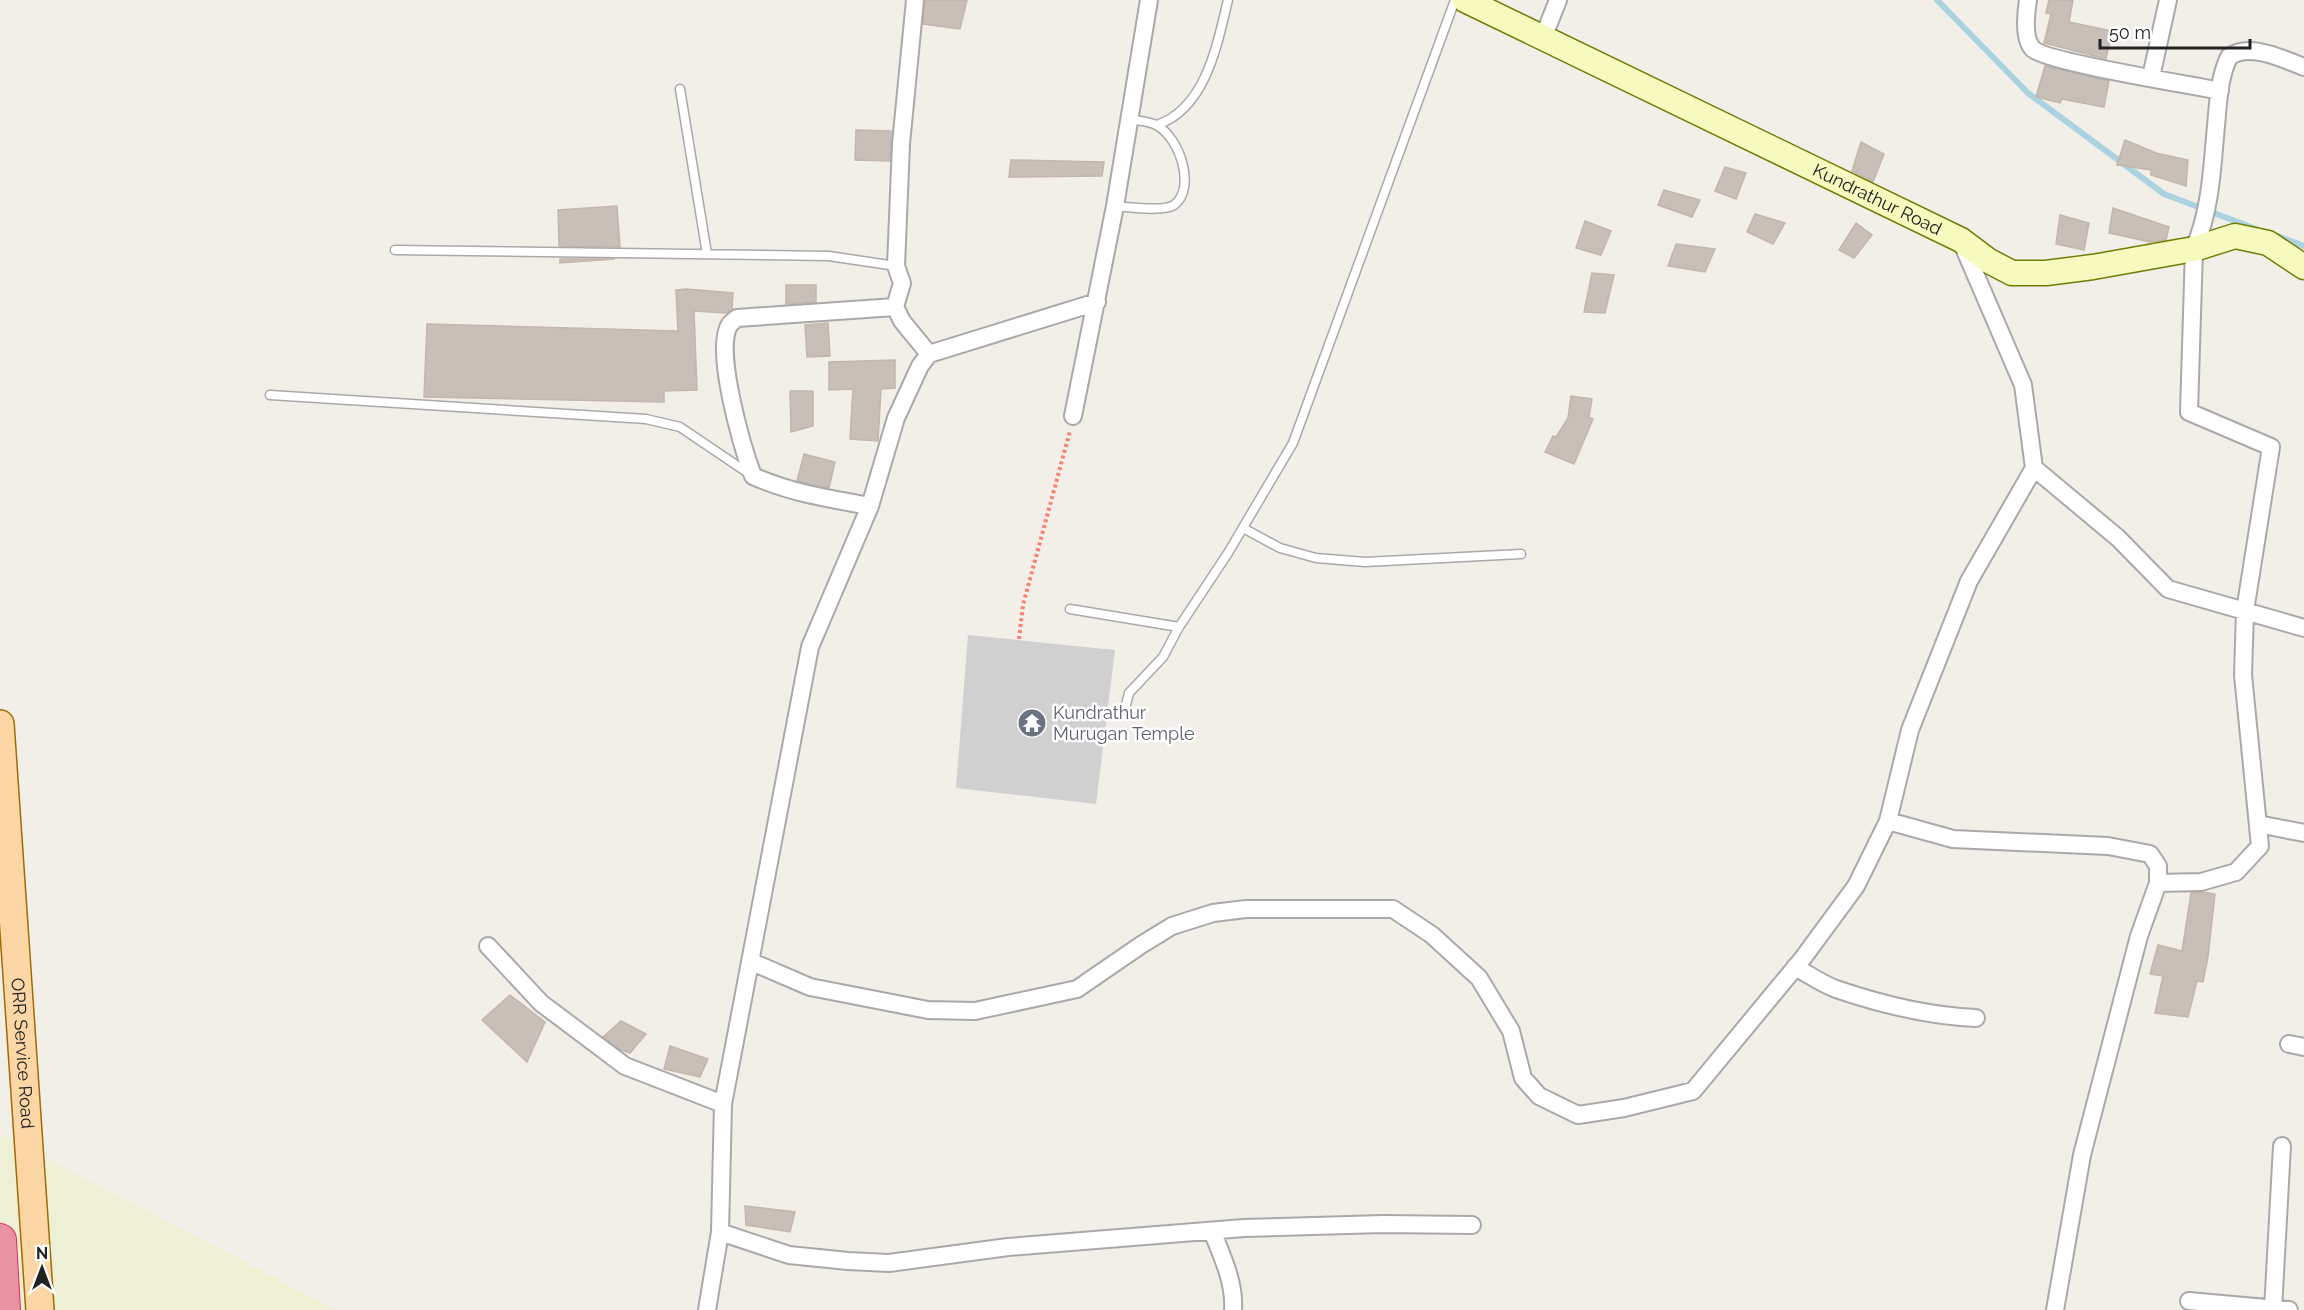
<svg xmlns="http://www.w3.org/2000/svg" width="2304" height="1310" font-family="Raleway,sans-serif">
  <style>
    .religious { fill: #d0d0d0 }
    .farmland { fill: #eef0d5 }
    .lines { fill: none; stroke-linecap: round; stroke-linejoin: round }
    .stream { stroke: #aad3df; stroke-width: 6 }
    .building { fill: #c7bfb8; stroke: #c4b6ab; stroke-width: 1.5 }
    .lane-casing { stroke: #a9a9a9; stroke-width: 11 }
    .street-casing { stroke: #a9a9a9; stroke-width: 20 }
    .secondary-casing { stroke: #707d05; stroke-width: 27 }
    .primary-casing { stroke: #a06b00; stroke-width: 30 }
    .highway-casing { stroke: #dc2a67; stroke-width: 34 }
    .path { stroke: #fa8072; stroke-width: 4; stroke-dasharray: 3 3; stroke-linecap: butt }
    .lane { stroke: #fff; stroke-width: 8 }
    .street { stroke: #fff; stroke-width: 16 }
    .secondary { stroke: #f7fabf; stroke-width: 24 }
    .primary { stroke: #fcd6a4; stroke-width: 27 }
    .highway { stroke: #e892a2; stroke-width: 32 }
    .labels { text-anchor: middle; stroke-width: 5; stroke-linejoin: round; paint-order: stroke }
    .street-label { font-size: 18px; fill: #222; stroke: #fff }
    .worship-label { font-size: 18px; fill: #5b616d; stroke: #fff; text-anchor: start }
  </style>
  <rect width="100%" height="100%" fill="#f2efe9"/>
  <path class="religious" d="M968,635L1115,650L1096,804L956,788Z"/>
  <path class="farmland" d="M0,1134L337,1310H0Z"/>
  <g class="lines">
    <path class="stream" d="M1937,0L2028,93L2164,194L2256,229
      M2275,235L2304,246"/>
  </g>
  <path class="building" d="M925,0H967L960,29L923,24Z
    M2049,0H2073L2069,22L2112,31L2106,59L2044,43L2051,14L2046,13Z
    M2045,66L2109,81L2104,107L2062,99L2060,103L2036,97Z
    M856,130L891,131L890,161L855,160Z
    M2125,140L2156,153L2188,160L2186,186L2151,175V170L2117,165Z
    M1861,142L1884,154L1873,182L1852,171Z
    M1011,160L1104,162L1102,176L1009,177Z
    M1725,167L1746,173L1736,199L1715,191Z
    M1664,190L1700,200L1692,217L1658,205Z
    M617,206L620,247L559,246L558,210Z
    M2113,208L2169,227L2166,240L2150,242L2109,233Z
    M1755,214L1785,223L1773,244L1747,232Z
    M2060,215L2089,223L2084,250L2056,244Z
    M1585,221L1611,231L1601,255L1576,248Z
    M1856,223L1872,235L1854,258L1839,250Z
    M1676,244L1715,249L1705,272L1668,266Z
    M560,259H615L560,263Z
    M1592,273L1614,275L1605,313L1584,312Z
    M786,285H816V302L786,304Z
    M686,289L733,293L732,309L727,313L694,311L697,390L664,391V402L424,397L427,324L678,331L676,290Z
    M828,323L830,356L807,357L805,325Z
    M895,360V388L881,389L878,441L850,439L853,389L829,390V362Z
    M790,391H813V426L791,432Z
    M1571,396L1592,399L1589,417L1593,419L1574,464L1545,452L1553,436L1556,437L1568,418Z
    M804,454L835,462L829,488L797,481Z
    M2203,892L2215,894L2208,957L2203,982L2197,981L2188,1017L2155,1013L2163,976L2150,974L2158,945L2182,951L2191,893Z
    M510,995L545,1022L527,1062L482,1020Z
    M621,1021L646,1034L630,1053L619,1049L603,1037Z
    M670,1046L708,1059L700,1077L664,1069Z
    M745,1206L795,1212L790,1232L746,1225Z"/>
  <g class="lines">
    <g class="lane-casing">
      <path id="lane" d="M680,89L707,254
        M1157,125C1206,108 1217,45 1228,0
        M1115,206C1128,207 1164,212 1174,205C1197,188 1179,136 1156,125C1149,121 1137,121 1129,119
        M395,250L829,256L896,266
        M270,395L646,419L680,427L751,475
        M1243,528L1280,548L1316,558L1365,562L1521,554
        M1070,609L1179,627
        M1126,705L1129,693L1163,657L1179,627L1228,553L1293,443L1455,0"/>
    </g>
    <g class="street-casing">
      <path id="street" d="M915,0L901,144L896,266L902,283L895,307L902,321L929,354
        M2028,0C2026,13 2023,39 2033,49C2046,62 2192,85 2220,91
        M1543,38L1558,0
        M2151,77L2168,0
        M1073,416L1115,206L1149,0
        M2034,468L2118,538L2168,589L2304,628
        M870,506C830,499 791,493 753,476C743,449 713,349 730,324C732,322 735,320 737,318L895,307
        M1888,821L1953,839L2108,846L2150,854L2158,866V883L2139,936L2082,1155L2055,1310
        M2258,824L2304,833
        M2158,883L2201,882L2236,872L2260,846L2243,675L2245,611L2271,447L2189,412L2194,249C2211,209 2212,168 2216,126C2218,104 2219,77 2229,57C2249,42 2283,59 2304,67
        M488,946L541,1003L625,1066L723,1104
        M752,962L810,987L928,1010L975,1011L1077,989L1141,945L1172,926L1213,913L1246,909H1393L1432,935L1479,978L1511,1031L1523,1078L1539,1096L1578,1115L1624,1108L1693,1091L1803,958L1856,886L1888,821L1910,730L1969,581L2034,468L2023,385L1961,241
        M1795,967C1808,974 1822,984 1836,989C1880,1004 1929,1016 1976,1018
        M2289,1044L2304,1047
        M1212,1231C1222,1256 1235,1283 1233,1310
        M720,1232L789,1255L848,1261L889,1263L1008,1247L1244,1228L1383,1224L1472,1225
        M2189,1301L2289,1310
        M707,1310L720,1232L723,1104L810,647L870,506L896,418L920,366L929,354L1097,302
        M2273,1310L2282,1146"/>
    </g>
    <g class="secondary-casing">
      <g id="secondary">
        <path id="s1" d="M1465,0L1961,240L1989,261L2012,273H2046L2093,267L2194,249L2235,236L2268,243L2304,267"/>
      </g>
    </g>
    <g class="primary-casing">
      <g id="primary">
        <path id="s2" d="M0,724L40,1310"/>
      </g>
    </g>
    <g class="highway-casing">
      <path id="highway" d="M0,1240L4,1310"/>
    </g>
    <path class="path" d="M1019,639L1023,605L1070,431"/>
    <use href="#lane" class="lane"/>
    <use href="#street" class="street"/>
    <use href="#secondary" class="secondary"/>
    <use href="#primary" class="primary"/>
    <use href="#highway" class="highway"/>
  </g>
  <defs>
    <g id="temple-disc" transform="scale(1.5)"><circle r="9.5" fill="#6b7280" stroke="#fff"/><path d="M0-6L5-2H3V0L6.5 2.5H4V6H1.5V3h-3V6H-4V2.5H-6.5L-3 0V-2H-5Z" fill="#fff"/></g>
  </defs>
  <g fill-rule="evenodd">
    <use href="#temple-disc" x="1032" y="723"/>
  </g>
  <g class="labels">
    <g class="street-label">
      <text dy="6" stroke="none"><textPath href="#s1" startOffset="458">Kundrathur Road</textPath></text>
      <text dy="6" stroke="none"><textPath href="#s2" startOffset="330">ORR Service Road</textPath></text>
    </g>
    <g class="worship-label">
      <text x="1053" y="719">Kundrathur<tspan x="1053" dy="21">Murugan Temple</tspan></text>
    </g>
  </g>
  <g transform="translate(42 1268)" stroke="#ffffff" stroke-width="4.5" paint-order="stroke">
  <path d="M0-4.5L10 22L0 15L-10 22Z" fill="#222222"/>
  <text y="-9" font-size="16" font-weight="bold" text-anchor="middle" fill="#222222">N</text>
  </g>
  <path d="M2100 39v9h150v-9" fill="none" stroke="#222222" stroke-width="3"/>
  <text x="2109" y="39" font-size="18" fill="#222222" stroke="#ffffff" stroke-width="4.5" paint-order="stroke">50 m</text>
</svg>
